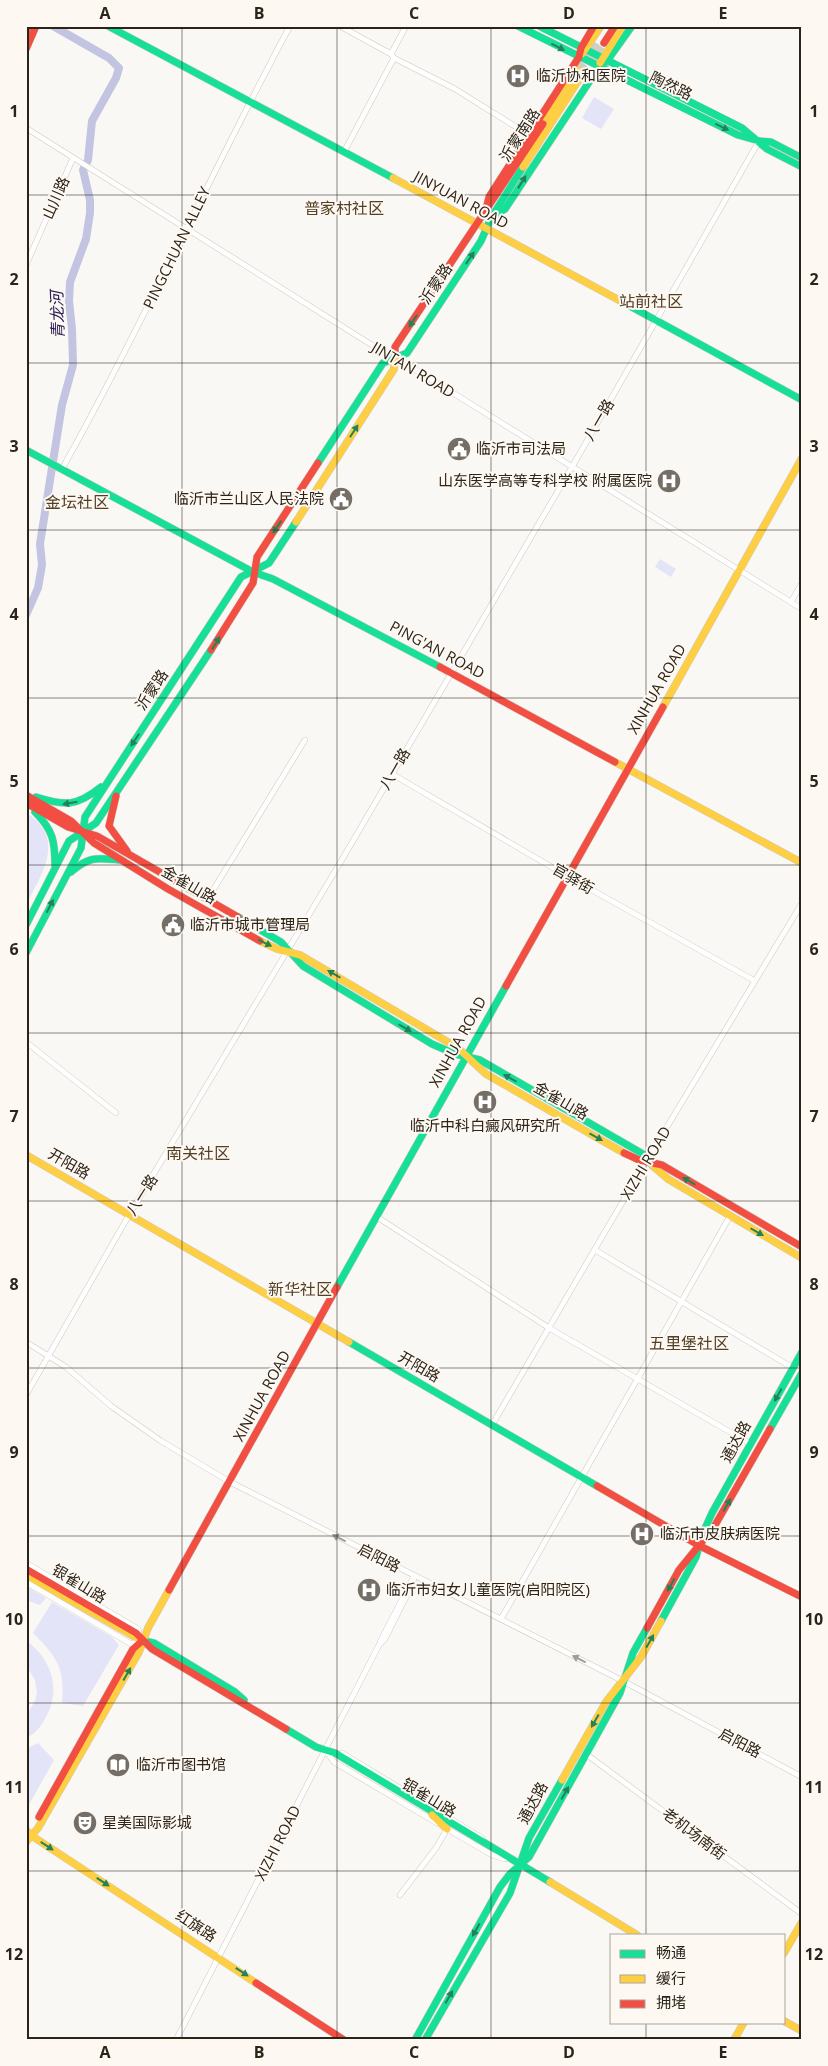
<svg xmlns="http://www.w3.org/2000/svg" width="828" height="2066" font-family="'Open Sans','Noto Sans SC',sans-serif">
  <style>
    .green { fill: #e4e4f9 }
    .lines { fill: none; stroke-linecap: round; stroke-linejoin: round }
    .river { stroke: #c3c4e2; stroke-width: 8 }
    .primary-tunnel { stroke: #d1cec9; stroke-width: 8; stroke-dasharray: 8 4; stroke-linecap: butt }
    .street-casing { stroke: #cdc8c0; stroke-width: 6 }
    .fast-casing { stroke: #cdc8c0; stroke-width: 8 }
    .slow-casing { stroke: #cdc8c0; stroke-width: 8 }
    .jam-casing { stroke: #cdc8c0; stroke-width: 8 }
    .street { stroke: #fefefe; stroke-width: 5 }
    .fast { stroke: #16e098; stroke-width: 7 }
    .slow { stroke: #ffcf43; stroke-width: 7 }
    .jam { stroke: #f24e42; stroke-width: 7 }
    .oneway { fill: #228258 }
    .oneway2 { fill: #a09c97 }
    .grid { fill: none; stroke: #2d2419; stroke-width: 1; stroke-opacity: 0.55 }
    .labels { text-anchor: middle; stroke-width: 4; stroke-linejoin: round; paint-order: stroke }
    .poi-label { font-size: 15px; fill: #2d2419; stroke: #fdf8f2; text-anchor: start }
    .street-label { font-size: 15px; fill: #2d2419; stroke: #fdf8f2 }
    .neighbourhood-label { font-size: 16px; fill: #534025; stroke: #fdf8f2 }
    .water-label { font-size: 16px; font-style: italic; fill: #272157; stroke: #fdf8f2 }
    .neatline { fill: none; stroke: #2d2419; stroke-width: 2 }
    .grid-label { font-size: 16px; text-anchor: middle; font-weight: bold; fill: #2d2419 }
  </style>
  <rect width="100%" height="100%" fill="#faf8f5"/>
  <path class="green" d="M594,97L614,109L601,129L582,118Z
    M660,559L676,569L671,577L655,567Z
    M26,813C67,837 42,874 26,905Z
    M26,1586L46,1598L40,1605L26,1600Z
    M52,1602L112,1637L119,1645L83,1706L62,1703C65,1668 57,1657 33,1633Z
    M28,1642C51,1659 61,1689 47,1715C42,1725 37,1733 26,1738V1716L35,1701L37,1693L35,1680L26,1665Z
    M38,1743L54,1760L26,1810V1749Z"/>
  <g class="lines">
    <path class="river" d="M26,615L38,588L42,565L40,544L51,474L62,405L73,365L72,329L69,301L70,282L86,239L90,213V200L83,170L88,160L92,121L116,78L119,68L109,58L53,26"/>
    <path class="primary-tunnel" d="M579,70L598,40
      M583,73L604,43"/>
    <g class="street-casing">
      <path id="street" d="M340,26L391,54L394,58L455,89L529,135
        M391,54L406,26
        M26,128L383,352L395,357L802,609
        M344,152L394,58
        M26,265L73,158
        M62,469C143,324 211,173 290,26
        M791,602L802,583
        M392,774L567,876L755,981
        M207,900L305,740
        M26,1042L116,1113
        M377,1217L549,1328L751,1444
        M595,1250L793,1368
        M26,1342L66,1367L111,1406L161,1441L230,1482L623,1681L802,1777
        M26,1395L129,1215L340,863L572,467L759,141
        M492,1425L647,1160L802,903
        M26,1563L138,1629L140,1636
        M26,1582L131,1644L141,1641
        M501,1619L730,1216
        M380,1642L414,1576
        M325,1750L334,1762L437,1823
        M342,1753L482,1838
        M586,1754L802,1914
        M444,1827L492,1855L505,1859
        M400,1895L436,1848L447,1829
        M176,2040L379,1645L385,1639L413,1583L414,1576"/>
    </g>
    <g class="fast-casing">
      <path id="fast" d="M108,26L393,178
        M518,26L738,135L759,141L771,142L802,158
        M539,26L742,128L767,149L802,167
        M491,218L505,209L599,67L607,61L632,26
        M628,305L802,400
        M26,450L253,572L273,579L440,667
        M318,463L383,363L407,353L481,241L491,218L523,167
        M36,797C65,806 76,807 101,787
        M35,812C53,830 55,841 55,866
        M71,872C89,856 97,858 119,860
        M238,917L281,942L303,966L432,1044L455,1054L480,1060L643,1154L653,1166
        M26,925L69,841L96,823L211,650
        M26,953L81,848L85,817L241,577L269,563L296,522
        M337,1287L506,986
        M349,1342L597,1486
        M770,1429L802,1373
        M661,1621L696,1557L703,1533L712,1513L802,1352
        M144,1641L154,1643L235,1692L244,1700
        M286,1729L316,1747L335,1753L550,1882
        M415,2040L500,1887L510,1874L529,1857L620,1693L633,1653L647,1628
        M425,2040L510,1893L529,1838L562,1780"/>
    </g>
    <g class="slow-casing">
      <path id="slow" d="M582,54L601,26
        M600,63L623,26
        M543,124L579,70
        M523,167L583,73
        M393,178L628,305
        M296,522L394,369L395,354
        M663,707L802,458
        M615,762L802,863
        M260,941L277,949L300,955L458,1048L486,1074L624,1153
        M26,1155L349,1342
        M653,1166L668,1179L802,1258
        M26,1575L142,1641
        M562,1780L606,1702L641,1657L661,1621
        M432,1815L447,1829
        M26,1830L32,1836L256,1983
        M26,1842L38,1828L139,1652L148,1628L169,1590
        M550,1882L637,1935
        M784,1953L802,1922
        M784,2021L802,2031
        M734,2040L744,2022"/>
    </g>
    <g class="jam-casing">
      <path id="jam" d="M26,31L28,26
        M604,43L615,26
        M26,49L36,26
        M486,209L489,197L579,57L581,48L594,26
        M395,354V347L543,124
        M211,650L253,583L257,557L318,463
        M440,667L615,762
        M26,795L71,821L94,843L168,889L260,941
        M116,796L109,826L127,851
        M26,803L68,827L97,836L238,917
        M506,986L663,707
        M624,1153L639,1160L662,1165L802,1247
        M597,1486L700,1546L802,1597
        M26,1569L136,1633L152,1649L286,1729
        M169,1590L337,1287
        M647,1628L679,1570L714,1527L770,1429
        M39,1817L133,1649L142,1641
        M256,1983L344,2040"/>
    </g>
    <use href="#street" class="street"/>
    <use href="#fast" class="fast"/>
    <use href="#slow" class="slow"/>
    <use href="#jam" class="jam"/>
  </g>
  <defs><path id="oneway-solid" d="M-6-.8H1V-3.2L6.5 0L1 3.2V.8H-6Z" transform="scale(1.25)"/></defs>
  <g class="oneway">
    <use href="#oneway-solid" transform="translate(558 47) rotate(27)"/>
    <use href="#oneway-solid" transform="translate(722 127) rotate(26)"/>
    <use href="#oneway-solid" transform="translate(522 182) rotate(-58)"/>
    <use href="#oneway-solid" transform="translate(470 258) rotate(-56)"/>
    <use href="#oneway-solid" transform="translate(413 321) rotate(124)"/>
    <use href="#oneway-solid" transform="translate(354 431) rotate(-57)"/>
    <use href="#oneway-solid" transform="translate(277 527) rotate(124)"/>
    <use href="#oneway-solid" transform="translate(216 643) rotate(-58)"/>
    <use href="#oneway-solid" transform="translate(135 740) rotate(124)"/>
    <use href="#oneway-solid" transform="translate(70 803) rotate(170)"/>
    <use href="#oneway-solid" transform="translate(50 906) rotate(-63)"/>
    <use href="#oneway-solid" transform="translate(265 943) rotate(26)"/>
    <use href="#oneway-solid" transform="translate(334 974) rotate(-150)"/>
    <use href="#oneway-solid" transform="translate(405 1028) rotate(30)"/>
    <use href="#oneway-solid" transform="translate(510 1078) rotate(-150)"/>
    <use href="#oneway-solid" transform="translate(596 1137) rotate(29)"/>
    <use href="#oneway-solid" transform="translate(689 1181) rotate(-150)"/>
    <use href="#oneway-solid" transform="translate(757 1232) rotate(30)"/>
    <use href="#oneway-solid" transform="translate(778 1395) rotate(119)"/>
    <use href="#oneway-solid" transform="translate(727 1505) rotate(-60)"/>
    <use href="#oneway-solid" transform="translate(671 1585) rotate(119)"/>
    <use href="#oneway-solid" transform="translate(650 1641) rotate(-61)"/>
    <use href="#oneway-solid" transform="translate(127 1674) rotate(-60)"/>
    <use href="#oneway-solid" transform="translate(595 1721) rotate(120)"/>
    <use href="#oneway-solid" transform="translate(565 1793) rotate(-61)"/>
    <use href="#oneway-solid" transform="translate(47 1846) rotate(33)"/>
    <use href="#oneway-solid" transform="translate(103 1882) rotate(33)"/>
    <use href="#oneway-solid" transform="translate(476 1930) rotate(119)"/>
    <use href="#oneway-solid" transform="translate(242 1972) rotate(33)"/>
    <use href="#oneway-solid" transform="translate(449 1997) rotate(-61)"/>
  </g>
  <g class="oneway2">
    <use href="#oneway-solid" transform="translate(339 1538) rotate(-153)"/>
    <use href="#oneway-solid" transform="translate(579 1659) rotate(-153)"/>
  </g>
  <path class="grid" d="M182,26V2040M337,26V2040M491,26V2040M646,26V1935M26,195H802M26,363H802M26,530H802M26,698H802M26,865H802M26,1033H802M26,1201H802M26,1368H802M26,1536H802M26,1703H802M26,1871H802M646,2022V2040"/>
  <defs>
    <g id="hospital-disc" transform="scale(1.25)"><circle r="9.5" fill="#756e66" stroke="#fdf8f2"/><path d="M-5-5h3v3.5h4V-5h3V5h-3V1.5h-4V5h-3Z" fill="#fff"/></g>
    <g id="civic-disc" transform="scale(1.25)"><circle r="9.5" fill="#756e66" stroke="#fdf8f2"/><path d="M-.6-6.5H3V-4.5H.6V-3L4-1V1h2V6H-6V1h2V-1L-.6-3ZM-1.2 2.5V6h2.4V2.5Z" fill="#fff"/></g>
    <g id="library-disc" transform="scale(1.25)"><circle r="9.5" fill="#756e66" stroke="#fdf8f2"/><path d="M-6-4Q-3-5.5-.7-3.5V5Q-3 3-6 4ZM6-4Q3-5.5 .7-3.5V5Q3 3 6 4Z" fill="#fff"/></g>
    <g id="theatre-disc" transform="scale(1.25)"><circle r="9.5" fill="#756e66" stroke="#fdf8f2"/><path d="M-5-5.5Q0-4 5-5.5V0Q5 5 0 6Q-5 5-5 0ZM-3.3-2.5H-1v1.5H-3.3ZM1-2.5H3.3v1.5H1ZM-2.8 1Q0 5.5 2.8 1Z" fill="#fff"/></g>
  </defs>
  <g fill-rule="evenodd">
    <use href="#hospital-disc" x="518" y="76"/>
    <use href="#civic-disc" x="459" y="449"/>
    <use href="#hospital-disc" x="669" y="481"/>
    <use href="#civic-disc" x="341" y="499"/>
    <use href="#civic-disc" x="173" y="925"/>
    <use href="#hospital-disc" x="485" y="1102"/>
    <use href="#hospital-disc" x="642" y="1534"/>
    <use href="#hospital-disc" x="369" y="1590"/>
    <use href="#library-disc" x="118" y="1765"/>
    <use href="#theatre-disc" x="85" y="1823"/>
  </g>
  <g class="labels">
    <g class="poi-label">
      <text x="536" y="81">临沂协和医院</text>
      <text x="476" y="454">临沂市司法局</text>
      <text x="652" y="486" text-anchor="end">山东医学高等专科学校 附属医院</text>
      <text x="324" y="504" text-anchor="end">临沂市兰山区人民法院</text>
      <text x="190" y="930">临沂市城市管理局</text>
      <text x="485" y="1131" text-anchor="middle">临沂中科白癜风研究所</text>
      <text x="660" y="1539">临沂市皮肤病医院</text>
      <text x="386" y="1595">临沂市妇女儿童医院(启阳院区)</text>
      <text x="136" y="1770">临沂市图书馆</text>
      <text x="102" y="1828">星美国际影城</text>
    </g>
    <g class="street-label">
      <text transform="translate(671 86) rotate(26)" y="5">陶然路</text>
      <text transform="translate(520 135) rotate(-57)" y="5">沂蒙南路</text>
      <text transform="translate(56 198) rotate(-66)" y="5">山川路</text>
      <text transform="translate(461 200) rotate(28)" y="5">JINYUAN ROAD</text>
      <text transform="translate(177 248) rotate(-64)" y="5">PINGCHUAN ALLEY</text>
      <text transform="translate(436 284) rotate(-56)" y="5">沂蒙路</text>
      <text transform="translate(413 370) rotate(31)" y="5">JINTAN ROAD</text>
      <text transform="translate(599 420) rotate(-60)" y="5">八一路</text>
      <text transform="translate(437 650) rotate(28)" y="5">PING'AN ROAD</text>
      <text transform="translate(657 689) rotate(-60)" y="5">XINHUA ROAD</text>
      <text transform="translate(152 690) rotate(-56)" y="5">沂蒙路</text>
      <text transform="translate(395 769) rotate(-60)" y="5">八一路</text>
      <text transform="translate(573 879) rotate(30)" y="5">官驿街</text>
      <text transform="translate(189 885) rotate(30)" y="5">金雀山路</text>
      <text transform="translate(458 1042) rotate(-61)" y="5">XINHUA ROAD</text>
      <text transform="translate(561 1101) rotate(30)" y="5">金雀山路</text>
      <text transform="translate(646 1163) rotate(-59)" y="5">XIZHI ROAD</text>
      <text transform="translate(69 1164) rotate(30)" y="5">开阳路</text>
      <text transform="translate(142 1195) rotate(-58)" y="5">八一路</text>
      <text transform="translate(419 1367) rotate(30)" y="5">开阳路</text>
      <text transform="translate(262 1396) rotate(-61)" y="5">XINHUA ROAD</text>
      <text transform="translate(736 1442) rotate(-61)" y="5">通达路</text>
      <text transform="translate(379 1558) rotate(27)" y="5">启阳路</text>
      <text transform="translate(79 1584) rotate(31)" y="5">银雀山路</text>
      <text transform="translate(740 1743) rotate(28)" y="5">启阳路</text>
      <text transform="translate(429 1798) rotate(31)" y="5">银雀山路</text>
      <text transform="translate(533 1803) rotate(-62)" y="5">通达路</text>
      <text transform="translate(694 1834) rotate(37)" y="5">老机场南街</text>
      <text transform="translate(278 1843) rotate(-63)" y="5">XIZHI ROAD</text>
      <text transform="translate(196 1926) rotate(33)" y="5">红旗路</text>
    </g>
    <g class="neighbourhood-label">
      <text x="344" y="214">普家村社区</text>
      <text x="651" y="307">站前社区</text>
      <text x="77" y="508">金坛社区</text>
      <text x="198" y="1159">南关社区</text>
      <text x="300" y="1295">新华社区</text>
      <text x="689" y="1349">五里堡社区</text>
    </g>
    <g class="water-label">
      <text transform="translate(57 315) rotate(-92)" y="6">青龙河</text>
    </g>
  </g>
  <rect width="828" height="2066" fill="none" stroke="#fdf8f2" stroke-width="55"/>
  <rect x="610" y="1934" width="175" height="90" fill="#fdf8f2" stroke="#aaa39b"/>
  <rect x="620" y="1950" width="25" height="8" fill="#16e098" stroke="#aaa39b"/>
  <text x="656" y="1958" font-size="15" fill="#2d2419">畅通</text>
  <rect x="620" y="1975" width="25" height="8" fill="#ffcf43" stroke="#aaa39b"/>
  <text x="656" y="1984" font-size="15" fill="#2d2419">缓行</text>
  <rect x="620" y="2000" width="25" height="8" fill="#f24e42" stroke="#aaa39b"/>
  <text x="656" y="2008" font-size="15" fill="#2d2419">拥堵</text>
  <rect x="28" y="28" width="772" height="2010" class="neatline"/>
  <g class="grid-label">
    <text x="105" y="19">A</text>
    <text x="259" y="19">B</text>
    <text x="414" y="19">C</text>
    <text x="569" y="19">D</text>
    <text x="723" y="19">E</text>
    <text x="14" y="117">1</text>
    <text x="814" y="117">1</text>
    <text x="14" y="285">2</text>
    <text x="814" y="285">2</text>
    <text x="14" y="452">3</text>
    <text x="814" y="452">3</text>
    <text x="14" y="620">4</text>
    <text x="814" y="620">4</text>
    <text x="14" y="787">5</text>
    <text x="814" y="787">5</text>
    <text x="14" y="955">6</text>
    <text x="814" y="955">6</text>
    <text x="14" y="1122">7</text>
    <text x="814" y="1122">7</text>
    <text x="14" y="1290">8</text>
    <text x="814" y="1290">8</text>
    <text x="14" y="1458">9</text>
    <text x="814" y="1458">9</text>
    <text x="14" y="1625">10</text>
    <text x="814" y="1625">10</text>
    <text x="14" y="1793">11</text>
    <text x="814" y="1793">11</text>
    <text x="14" y="1960">12</text>
    <text x="814" y="1960">12</text>
    <text x="105" y="2058">A</text>
    <text x="259" y="2058">B</text>
    <text x="414" y="2058">C</text>
    <text x="569" y="2058">D</text>
    <text x="723" y="2058">E</text>
  </g>
</svg>
